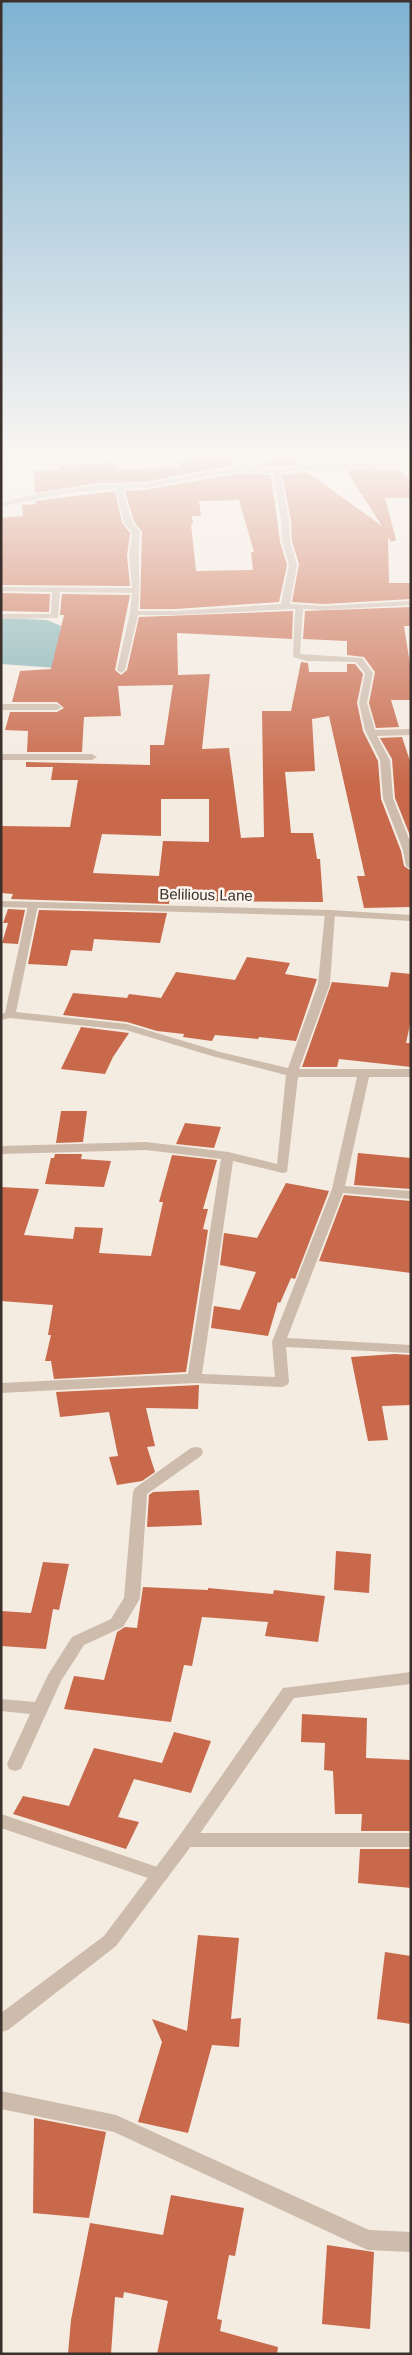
<svg xmlns="http://www.w3.org/2000/svg" width="412" height="2355" font-family="Helvetica,sans-serif">
  <style>
    .water { fill: #7fb0b2 }
    .building { fill: #c8694b; fill-rule: evenodd }
    .lines { fill: none; stroke-linecap: round; stroke-linejoin: round }
    .service { fill: #cdbbac; fill-rule: evenodd }
    .minor { fill: #cdbbac; fill-rule: evenodd }
    .tertiary { fill: #cdbbac; fill-rule: evenodd }
    .labels { text-anchor: middle; stroke-width: 5; stroke-linejoin: round; paint-order: stroke }
    .street-label { font-size: 15px; fill: #3b302b; stroke: #fbf5ee }
  </style>
  <rect width="100%" height="100%" fill="#f4ebe1"/>
  <path class="water" d="M1,618L47,620L61,626L57,668L1,664Z"/>
  <path class="building" d="M285,455L298,465L254,467L284,457Z
    M229,458L233,465L145,482L98,483L35,493L34,471L59,470V466L115,462L118,470L180,467L178,461Z
    M377,468L379,471L399,469L411,481V498H385L396,540L391,542L388,537L389,583H411V599L324,604L292,602L299,564L292,541L291,520L282,475L307,472L382,526L346,470Z
    M234,474L271,475L280,542L287,565L279,602L176,609H140L142,532L134,521L125,491L145,490ZM239,500L254,552H251L253,570L196,571L191,524H193L192,516H201L199,501Z
    M115,491L122,523L130,533L127,556L130,586L1,585V518L23,516L22,505L36,504L35,501Z
    M1,593L50,594L49,612L1,611Z
    M62,594L130,595L115,670L121,675L127,670L139,617L293,611L292,639L177,633L178,675L210,674L202,749L229,748L241,838L264,837L262,711H291L301,662L308,663L309,672H347V664H355L363,674L357,703L363,731L378,761L381,799L401,851L404,866L411,871V907L364,908L357,876H365L329,716L312,719L315,771L285,772L291,833H313L317,859H320L323,902L169,901V904L11,899L13,894L1,893V826L70,827L78,780H51L53,767H26V762L150,765V745H164L173,685L118,686L121,716L84,717L82,752H27L28,731L5,730L10,712H57L64,708L57,702H12L20,671L51,669L64,615H60ZM161,799H209V842L163,841L159,876L93,873L102,834L161,836Z
    M411,607V626H404L411,671V700H391L399,727L376,728L369,703L375,672L364,657L347,655V641L303,639L305,611Z
    M402,737L411,764V838L395,798L392,759L380,738Z
    M8,909L25,910L18,944L2,943L8,923H3Z
    M39,910L167,913L160,943L94,939L92,951L71,950L67,966L28,964Z
    M247,957L290,963L285,974L317,979L296,1041L259,1037L258,1039L215,1035L212,1041L183,1037L184,1034L157,1031L127,1022L63,1015L73,993L127,998L129,994L161,998L176,972L235,980Z
    M391,972L411,974V1020L406,1043H411V1067L339,1059L337,1067H302L332,982L388,987Z
    M81,1027L129,1033L113,1057L105,1074L61,1069Z
    M61,1111H87L83,1142L56,1143Z
    M185,1123L221,1127L214,1148L176,1144Z
    M358,1153L411,1158V1189L354,1185Z
    M55,1154H82L81,1159L111,1161L104,1187L45,1184L51,1158H54Z
    M172,1155L217,1160L203,1209H208L203,1229L208,1230L186,1372L54,1379L51,1361H45L51,1335H48L53,1305L1,1301V1187L39,1189L24,1235L73,1239L75,1227L103,1228L99,1253L151,1256L163,1202H159Z
    M286,1183L329,1191L295,1279L291,1278L280,1303L278,1302L268,1336L211,1328L214,1306L240,1310L256,1272L220,1265L224,1233L257,1238Z
    M344,1195L411,1201V1273L319,1261Z
    M395,1354L411,1355V1405L382,1406L388,1440L368,1441L351,1357Z
    M199,1385L198,1409L146,1408L155,1446L147,1447L155,1472L142,1481L117,1485L109,1457L118,1456L109,1412L60,1417L56,1392Z
    M199,1490L202,1525L147,1527L149,1495L153,1492Z
    M336,1551L371,1554L369,1593L334,1590Z
    M43,1562L69,1564L59,1610L53,1609L46,1649L1,1646V1611L31,1613Z
    M143,1587L208,1590V1588L273,1594L274,1590L325,1596L318,1642L265,1636L268,1622L202,1617L192,1666L184,1665L171,1722L64,1709L74,1676L104,1680L117,1632L125,1627L137,1628Z
    M302,1714L367,1718L366,1758L411,1760V1831H361L362,1814H335L333,1771L324,1770L325,1743L301,1742Z
    M174,1732L211,1741L191,1793L134,1779L118,1817L139,1822L126,1849L13,1814L23,1796L69,1806L94,1748L162,1763Z
    M360,1849H411V1888L358,1883Z
    M198,1935L239,1938L231,2019L241,2018L239,2047L212,2045L188,2133L138,2122L162,2042L152,2019L187,2031Z
    M385,1952L411,1956V2024L377,2019Z
    M34,2118L106,2132L89,2218L33,2213Z
    M171,2195L244,2208L235,2256L229,2255L217,2319L222,2320L220,2331L278,2347L277,2354H157L168,2301L124,2292L123,2298L115,2297L111,2354H68L71,2320L90,2223L163,2235Z
    M327,2245L374,2252L370,2329L322,2324Z"/>
  <g class="lines">
    <path class="service" d="M33,902L38,905L16,1012L127,1024L220,1052L288,1068L318,984L325,913L326,911H334L335,913L330,984L299,1069H411V1077H369L345,1186L411,1191V1199L343,1193L287,1338L411,1345V1353L286,1347L289,1382L287,1385L282,1387L194,1383L1,1393V1383L188,1374L221,1159L146,1150L1,1154V1146L146,1142L228,1152L277,1164L286,1075L212,1056L126,1030L10,1018L1,1020V1014L5,1013L28,905ZM298,1077H357L332,1189L272,1342L275,1377L202,1374L233,1161L283,1173L287,1172Z
      M196,1447L201,1448L203,1452L201,1456L147,1494L140,1598L138,1602L123,1627L84,1645L61,1681L21,1769L15,1771L9,1769L7,1764L30,1714L1,1711V1699L35,1702L48,1675L72,1637L111,1619L124,1598L133,1492L135,1488L191,1448Z
      M1,1814L166,1870L169,1875L166,1880L160,1882L1,1828Z
      M186,1833H411V1847H186L180,1845L177,1840L180,1835Z
      M1,2091L116,2115L369,2230L411,2232V2252L368,2250L361,2247L114,2132L1,2109Z"/>
    <path class="minor" d="M273,455H283L243,469H276L313,465L411,461V465L313,469L280,473L289,520L290,541L297,565L290,604L324,606L411,601V605L324,610L303,609L300,654L362,658L373,673L367,703L375,730L411,729V735L377,736L390,760L393,798L411,844V869L406,866L403,850L383,798L380,760L365,730L359,703L365,673L356,662L307,661L293,657L295,609L176,615H138L125,670L121,673L117,670L130,613L132,593L60,592L58,618L1,619V614H51L52,592L1,591V587L132,588L129,556L132,532L124,523L116,489C77,490 39,498 1,507V503L31,495L98,485L145,484L231,468ZM234,472L273,473L281,520L282,541L289,565L281,604L176,611H138C141,584 137,558 140,532L132,522L123,489L145,488Z
      M1,704H57L62,707L57,710H1Z
      M1,754H92L97,757L92,760H1Z"/>
    <path class="tertiary" d="M1,901L330,910L411,915V921L330,916L1,907Z
      M411,1672V1684L294,1698L192,1845L116,1946L8,2030L1,2032V2013L104,1936L180,1835L283,1688Z"/>
  </g>
  <linearGradient id="sky" x2="0" y2="1"><stop stop-color="#7eb2d2"/><stop offset="0.58" stop-color="#faf6f2"/><stop offset="1" stop-color="#faf6f2" stop-opacity="0"/></linearGradient>
  <rect width="412" height="784" fill="url(#sky)"/>
  <g class="labels">
    <g class="street-label">
      <text transform="translate(206 895) rotate(1)" y="5">Belilious Lane</text>
    </g>
  </g>
  <rect width="412" height="2355" fill="none" stroke="#3b302b" stroke-width="5"/>
</svg>
